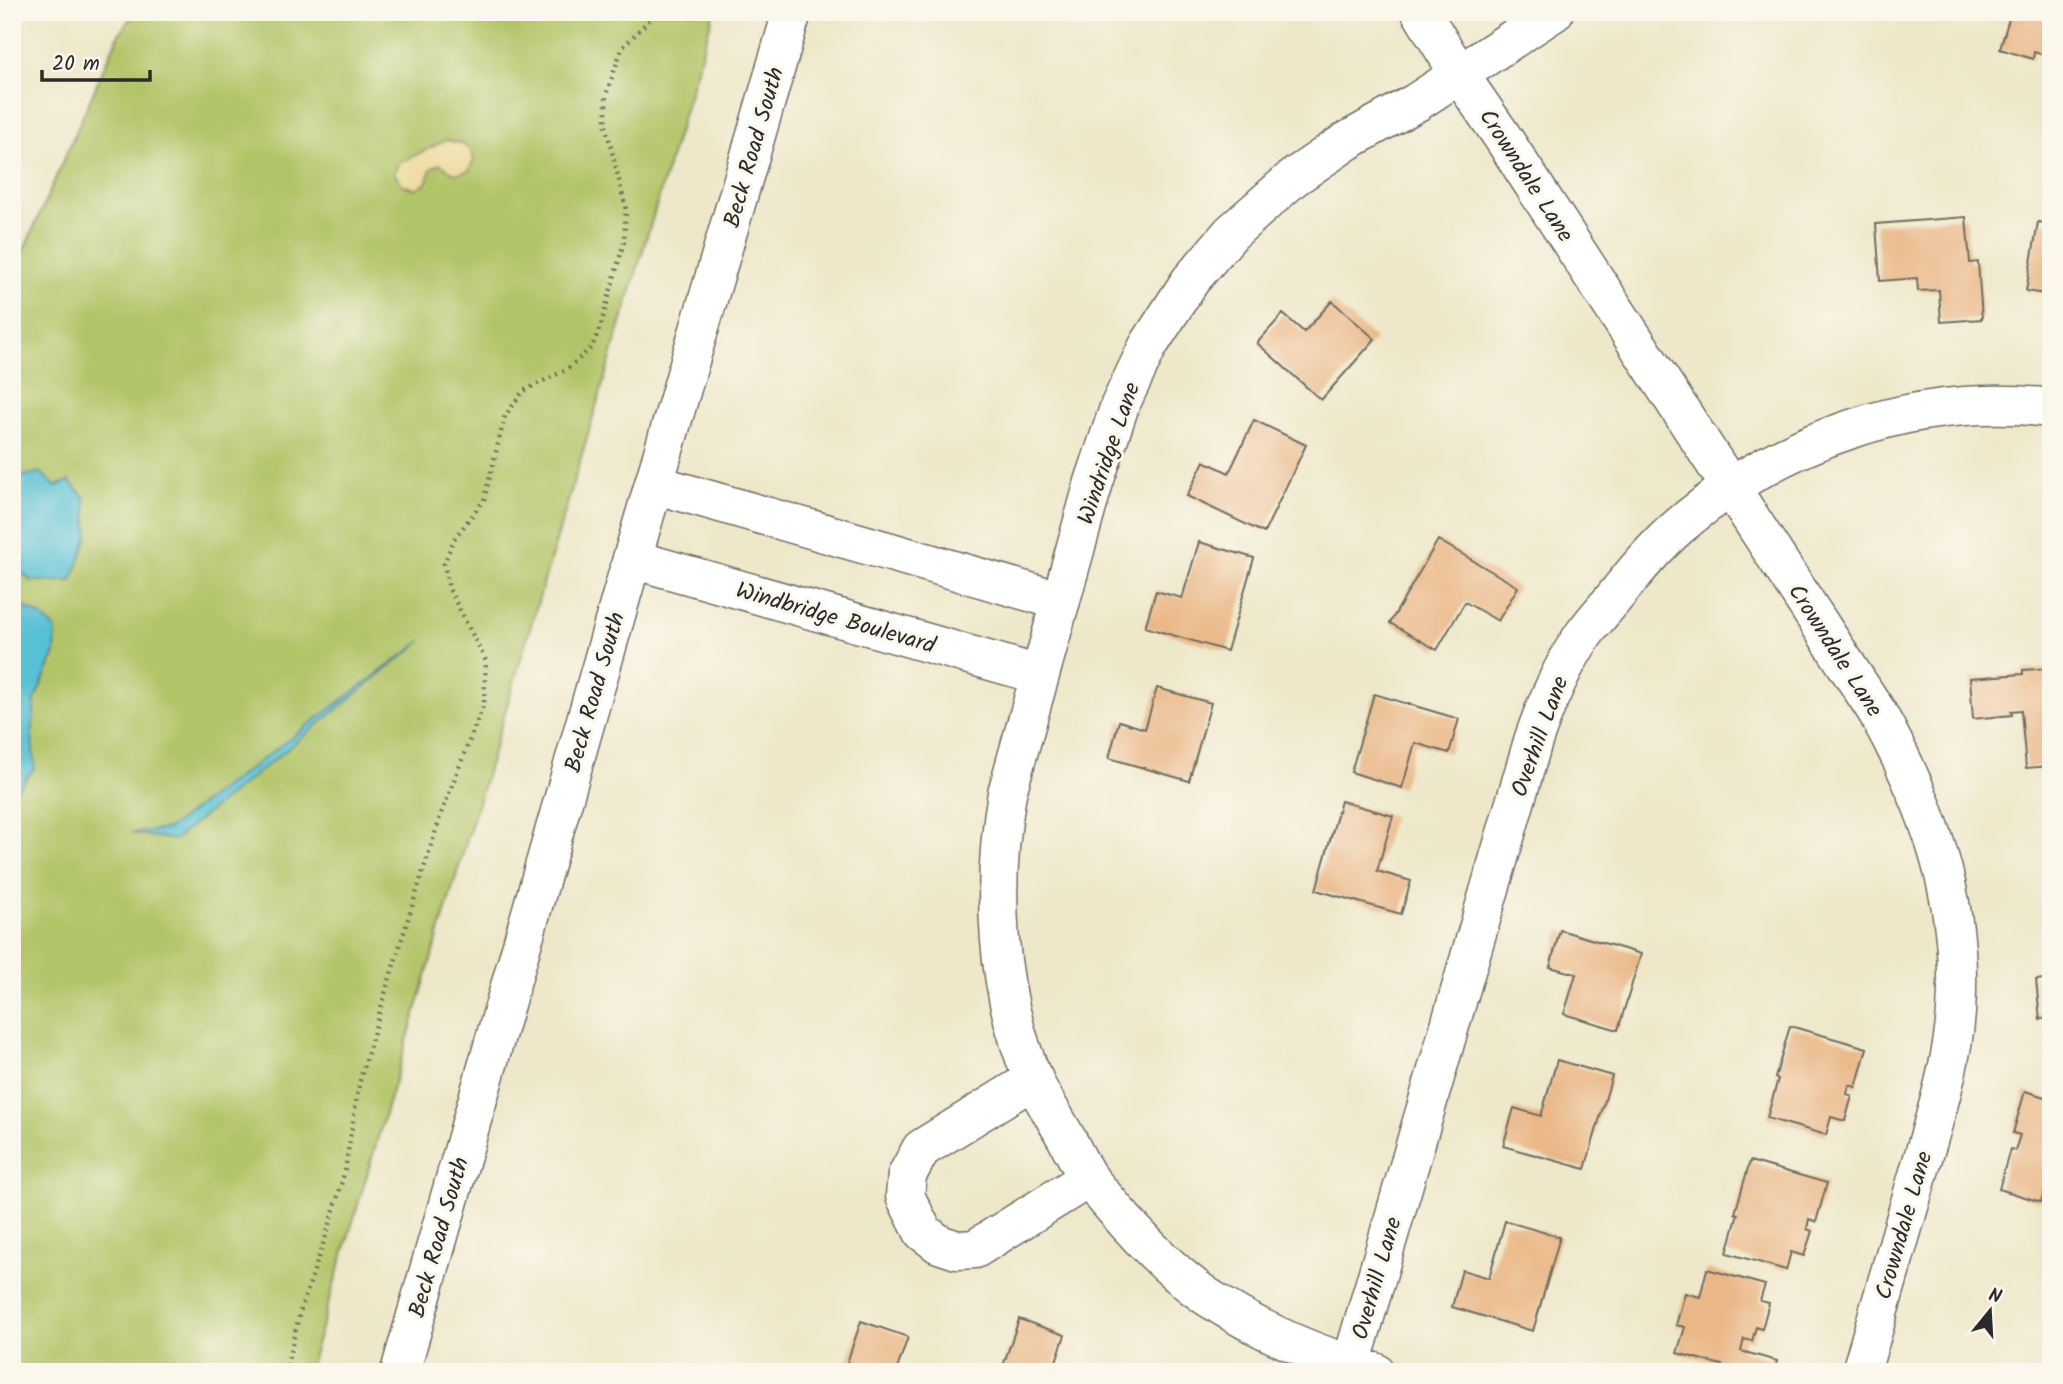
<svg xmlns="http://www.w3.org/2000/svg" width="2063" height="1384" font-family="Kalam,sans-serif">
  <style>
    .green { fill: #b2c468; stroke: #6e784a; stroke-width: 2 }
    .sand { fill: #eeda9e; stroke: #8c8264; stroke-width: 2 }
    .water { fill: #57c0d4; stroke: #417680; stroke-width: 2 }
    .building { fill: #eab888 }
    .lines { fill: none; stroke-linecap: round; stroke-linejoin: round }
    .minor-casing { stroke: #6f6d62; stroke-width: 41 }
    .secondary-casing { stroke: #6f6d62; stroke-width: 41 }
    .path { stroke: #6f6d62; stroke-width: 4.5; stroke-dasharray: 2 5; stroke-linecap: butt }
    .minor { stroke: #fff; stroke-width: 38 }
    .secondary { stroke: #fff; stroke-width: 38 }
    .labels { text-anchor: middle; stroke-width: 6; stroke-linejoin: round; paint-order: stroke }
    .street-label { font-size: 23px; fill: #2b2b2b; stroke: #fbf7ec }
  </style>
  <rect width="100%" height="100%" fill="#fbf7ec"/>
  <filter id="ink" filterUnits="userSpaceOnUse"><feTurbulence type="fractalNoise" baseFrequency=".0143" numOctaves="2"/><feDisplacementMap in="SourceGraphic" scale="14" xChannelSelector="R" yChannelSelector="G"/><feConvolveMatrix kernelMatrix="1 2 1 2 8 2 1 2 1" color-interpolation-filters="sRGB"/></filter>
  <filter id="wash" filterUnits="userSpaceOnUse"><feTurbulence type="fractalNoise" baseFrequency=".00686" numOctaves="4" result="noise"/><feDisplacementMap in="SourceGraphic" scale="28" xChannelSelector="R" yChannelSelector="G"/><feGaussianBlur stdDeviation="1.57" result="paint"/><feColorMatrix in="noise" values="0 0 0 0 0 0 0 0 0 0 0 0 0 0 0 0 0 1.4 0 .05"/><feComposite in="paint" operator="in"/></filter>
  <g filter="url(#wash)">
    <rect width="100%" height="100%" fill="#eee7c9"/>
    <path class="green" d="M135,12H714L308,1372H12V277L119,34Z"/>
    <path class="sand" d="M446,140L460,143L471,150L474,160L469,171L455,174L440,164L431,169L426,183L416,189L402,185L394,172L399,163Z"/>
    <path class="water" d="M40,472L55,486L69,481L85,498L88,536L72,581H31L12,564V479Z
      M12,600L41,616L56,630L55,653L35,699L32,739L35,768L12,795Z
      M422,641L174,840L131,833L168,829Z"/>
    <g id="blocks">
      <path class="building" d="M2011,12H2051V57L2034,52L2033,59L2000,49Z
        M1966,217L1970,263L1978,262L1982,319L1941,322L1939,290L1918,291L1917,278L1880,281L1876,224Z
        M2038,222L2051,224V295L2026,291Z
        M1332,301L1375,339L1321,400L1257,343L1283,314L1304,332Z
        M1254,420L1306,445L1264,533L1187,496L1204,461L1229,473Z
        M1438,540L1518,587L1498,621L1465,602L1437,650L1390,623Z
        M1199,542L1254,558L1227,651L1145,627L1156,591L1182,598Z
        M2051,668V766L2026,768L2021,710L2011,711L2012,715L1973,719L1970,678L2023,674V670Z
        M1157,688L1211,703L1189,781L1109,758L1119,721L1145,729Z
        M1374,694L1459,719L1449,753L1415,743L1402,788L1351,772Z
        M1341,801L1393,816L1377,871L1411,881L1401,914L1316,890Z
        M1560,930L1641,954L1618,1030L1564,1014L1576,974L1550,967Z
        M2051,978V1018L2040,1019L2036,980Z
        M1790,1026L1867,1048L1856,1087L1849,1085L1847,1094L1852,1096L1845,1121L1831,1117L1826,1135L1767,1118L1778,1079L1775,1078Z
        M1557,1060L1612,1076L1585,1169L1503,1146L1514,1108L1541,1116Z
        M2025,1091L2051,1099V1170L2041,1202L1999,1189L2010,1149L2015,1151L2020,1135L2013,1133Z
        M1750,1161L1827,1183L1816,1222L1809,1219L1807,1229L1812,1231L1804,1256L1791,1252L1786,1270L1727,1253L1738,1214L1735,1213Z
        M1505,1221L1560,1237L1533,1331L1452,1307L1462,1270L1489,1278Z
        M1707,1269L1765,1285L1760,1301L1769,1303L1762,1329L1756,1327L1752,1341L1744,1339L1741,1351L1777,1361L1774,1372H1720L1722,1365L1677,1353L1685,1327L1676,1325L1685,1293L1700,1297Z
        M1019,1319L1065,1335L1054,1367L1066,1372H1001Z
        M861,1321L908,1337L897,1369L903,1372H844Z"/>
    </g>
  </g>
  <g filter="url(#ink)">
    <use href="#blocks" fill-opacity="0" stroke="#6f6d62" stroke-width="2"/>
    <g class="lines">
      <g class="minor-casing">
        <path id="minor" d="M1421,12L1459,74L1501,135L1877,712C1929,806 1964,902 1956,1012C1952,1067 1934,1119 1919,1172C1900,1239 1880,1305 1861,1372
          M654,484L1061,601
          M632,559L1040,675
          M1034,1079L921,1149L907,1175L905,1196L923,1232L939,1244L957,1250L975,1249L1089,1178
          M1351,1365L1533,741C1545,706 1559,672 1580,640C1589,626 1602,612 1613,599C1632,575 1653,549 1677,528C1778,440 1916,392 2051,408
          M1375,1372C1316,1355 1257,1330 1206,1296C1170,1271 1139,1238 1111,1205C1103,1195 1094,1186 1087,1176C1079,1163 1072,1148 1064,1134C1054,1116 1042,1098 1033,1079C995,990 991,886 1007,793L1094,482L1120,405L1148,346L1190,281L1231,233L1293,178L1347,141L1417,102L1554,12"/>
      </g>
      <g class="secondary-casing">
        <path id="secondary" d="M400,1372L632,559L792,12"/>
      </g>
      <path class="path" d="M285,1372L301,1309L331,1221L345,1170L359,1084L386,990L441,814L484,703L486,661L449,589L444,564L454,539L484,500L505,416L523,391L566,370L592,347L601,325L624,242L626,209L606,127V95L622,48L657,12"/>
      <use href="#minor" class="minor"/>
      <use href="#secondary" class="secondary"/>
    </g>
  </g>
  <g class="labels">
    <g class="street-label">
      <text transform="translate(753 147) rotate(-74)" y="8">Beck Road South</text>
      <text transform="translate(1527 175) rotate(57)" y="8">Crowndale Lane</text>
      <text transform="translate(1108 453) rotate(-71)" y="8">Windridge Lane</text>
      <text transform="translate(836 617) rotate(16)" y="8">Windbridge Boulevard</text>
      <text transform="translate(1836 650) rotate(57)" y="8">Crowndale Lane</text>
      <text transform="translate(594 692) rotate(-74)" y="8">Beck Road South</text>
      <text transform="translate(1539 736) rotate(-70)" y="8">Overhill Lane</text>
      <text transform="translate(1903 1225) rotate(-74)" y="8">Crowndale Lane</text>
      <text transform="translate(438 1237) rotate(-74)" y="8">Beck Road South</text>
      <text transform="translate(1376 1278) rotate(-74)" y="8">Overhill Lane</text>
    </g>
  </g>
  <rect width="2063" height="1384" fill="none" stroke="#fbf7ec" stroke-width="42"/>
  <g transform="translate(1990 1311) rotate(18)" stroke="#fbf7ec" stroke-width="5" paint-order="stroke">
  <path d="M0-5L12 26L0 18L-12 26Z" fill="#2b2b2b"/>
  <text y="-10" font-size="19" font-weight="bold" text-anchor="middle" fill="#2b2b2b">N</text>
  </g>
  <path d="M42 70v10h108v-10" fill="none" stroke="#2b2b2b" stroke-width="3.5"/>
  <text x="52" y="70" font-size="21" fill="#2b2b2b" stroke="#fbf7ec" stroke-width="5" paint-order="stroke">20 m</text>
</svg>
